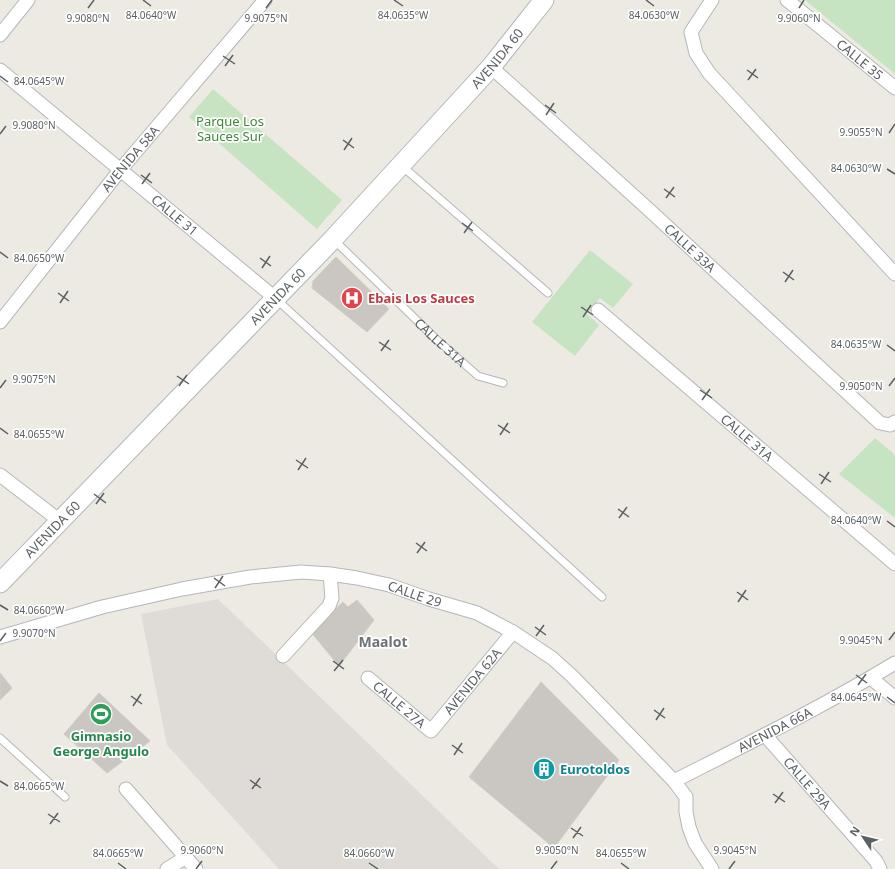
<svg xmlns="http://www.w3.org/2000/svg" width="895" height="869" font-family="'Noto Sans',sans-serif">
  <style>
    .industrial { fill: #dfdcd8 }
    .green { fill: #c6e4c1 }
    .building { fill: #cac7c2; stroke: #d2cbc2 }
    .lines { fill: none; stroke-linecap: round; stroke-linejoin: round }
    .lane-casing { stroke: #b4b7ba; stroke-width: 9 }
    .street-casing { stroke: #b4b7ba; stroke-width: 15 }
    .secondary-casing { stroke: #b2b7ba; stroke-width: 21 }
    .lane { stroke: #fff; stroke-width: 7 }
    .street { stroke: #fff; stroke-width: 13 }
    .secondary { stroke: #fff; stroke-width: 19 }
    .ticks { fill: none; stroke: #5b6063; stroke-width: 1.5 }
    .labels { text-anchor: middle; stroke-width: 3.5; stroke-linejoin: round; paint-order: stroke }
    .street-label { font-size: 13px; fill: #5b6063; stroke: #fff }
    .park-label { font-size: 13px; fill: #41843a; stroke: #fff }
    .health-label { font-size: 13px; font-weight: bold; fill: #be3a42; stroke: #fff; text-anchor: start }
    .leisure-label { font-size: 13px; font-weight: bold; fill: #27864d; stroke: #fff }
    .culture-label { font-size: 13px; font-weight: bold; fill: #0d838f; stroke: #fff; text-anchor: start }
    .neighbourhood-label { font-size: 14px; font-weight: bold; fill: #6d7275; stroke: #fff }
    .ticks-label { font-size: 10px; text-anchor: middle; fill: #5b6063; stroke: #fff; stroke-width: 3.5; stroke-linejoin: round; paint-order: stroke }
  </style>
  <rect width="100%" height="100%" fill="#edeae3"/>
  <path class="industrial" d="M218,599L499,869H279L167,745L141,614Z"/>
  <path class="green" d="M805,0H895V74Z
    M213,89L342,200L317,229L189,117Z
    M590,250L633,284L613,308L600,298L587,314L599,325L575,356L532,322Z
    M875,438L893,453L895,457V518L839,474Z"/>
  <path class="building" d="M336,257L389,309L367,332L312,288L313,281Z
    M357,600L374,620L339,666L311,632L343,602L348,607Z
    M0,673L12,688L0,700Z
    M541,682L619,760L554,848L469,777Z
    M99,693L150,741L107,773L64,734Z"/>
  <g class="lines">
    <g class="lane-casing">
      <g id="lane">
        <path d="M402,166L548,293"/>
        <path id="s1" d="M333,239L435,338L478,376L503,383"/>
        <path d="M276,299L602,597"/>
        <path d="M0,738L65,797"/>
      </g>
    </g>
    <g class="street-casing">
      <g id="street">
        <path d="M712,0L691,32L696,53L709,73L895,274"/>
        <path id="s2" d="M787,0L895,88"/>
        <path d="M0,35L28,0"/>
        <path id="s3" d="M491,67L646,207L880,423L890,425L895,422"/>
        <path id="s4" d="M0,70L275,298"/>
        <path id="s5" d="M598,310L895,564"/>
        <path id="s6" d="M0,322L121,169L265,0"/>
        <path d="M0,475L60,521"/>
        <path id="s7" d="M0,637L102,607L182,589L250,577L301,572L330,574L357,578L389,585L429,599L477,613L513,632L552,658L572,676L674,781L686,797V812L689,827L695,843L712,869"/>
        <path d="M283,656L329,606L332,598L330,574"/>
        <path id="s8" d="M368,678L431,731L513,632"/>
        <path d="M871,678L895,698"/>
        <path id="s9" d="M765,735L876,861L880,869"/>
        <path id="s10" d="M674,781C749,743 824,706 895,663"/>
        <path d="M126,789L196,869"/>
        <path d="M167,869L186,857"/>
      </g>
    </g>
    <g class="secondary-casing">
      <g id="secondary">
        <path id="s11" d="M0,583L333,239L491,67L544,0"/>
      </g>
    </g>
    <use href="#lane" class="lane"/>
    <use href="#street" class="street"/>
    <use href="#secondary" class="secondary"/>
  </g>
  <path class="ticks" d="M143,0L151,6M394,0L403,6M646,0L654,6M88,8L94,0M266,8L272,0M799,8L804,0M223,56L235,64M225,66L233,55M747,70L758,78M0,76L8,82M748,80L756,69M545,105L556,113M546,115L554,103M889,133L895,124M0,134L6,126M343,140L354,148M344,150L352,138M887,169L895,174M141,175L152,183M142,184L150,173M664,189L675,197M666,198L674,187M462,223L473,231M464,233L472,222M0,252L8,258M260,258L271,266M262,268L270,256M783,272L794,280M785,282L793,270M58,293L69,301M60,303L68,291M581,307L593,315M583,317L591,305M379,342L391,350M887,345L895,351M381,351L389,340M177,376L189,384M179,386L187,375M889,386L895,378M0,388L6,380M700,390L712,398M702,400L710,389M498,425L510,433M0,428L8,434M500,435L508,423M296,460L308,468M298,470L306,458M819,474L831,482M821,484L829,472M94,494L106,503M96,504L104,493M618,509L629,517M619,518L627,507M887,521L895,527M416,543L427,551M417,553L425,542M214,578L225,586M215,588L223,576M737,592L748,600M738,602L746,590M0,605L8,610M535,627L546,635M536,636L544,625M889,640L895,632M0,641L6,633M333,661L344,669M334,671L343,660M856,675L867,683M858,685L866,674M131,696L142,704M887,697L895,703M133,706L141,694M654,710L665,718M656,720L664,708M452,745L463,753M454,755L462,743M250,780L261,788M0,781L8,786M252,789L260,778M773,794L785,802M775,803L783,792M48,814L60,822M50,824L58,813M571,828L583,836M573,838L581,827M118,863L126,869M369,863L378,869M621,863L629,869M196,869L202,861M551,869L557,861M729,869L735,861"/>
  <defs>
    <g id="hospital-disc" transform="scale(1.15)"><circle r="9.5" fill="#e0444e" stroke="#fff"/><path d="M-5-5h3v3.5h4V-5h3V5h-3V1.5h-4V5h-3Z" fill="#fff"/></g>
    <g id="stadium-disc" transform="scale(1.15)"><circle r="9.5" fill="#2e9e5b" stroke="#fff"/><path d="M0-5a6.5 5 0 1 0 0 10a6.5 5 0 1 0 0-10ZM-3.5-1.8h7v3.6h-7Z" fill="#fff"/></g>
    <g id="building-disc" transform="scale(1.15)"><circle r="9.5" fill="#0f9aa8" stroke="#fff"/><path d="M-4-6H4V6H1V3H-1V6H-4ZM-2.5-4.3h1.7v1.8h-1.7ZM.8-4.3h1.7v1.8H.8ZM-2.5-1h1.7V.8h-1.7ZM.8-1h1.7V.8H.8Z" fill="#fff"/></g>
  </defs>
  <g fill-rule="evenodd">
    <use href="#hospital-disc" x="352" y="298"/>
    <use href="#stadium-disc" x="101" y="714"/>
    <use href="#building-disc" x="544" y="769"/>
  </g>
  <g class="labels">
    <g class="street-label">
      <text dy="5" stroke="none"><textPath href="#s11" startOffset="723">AVENIDA 60</textPath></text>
      <text dy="5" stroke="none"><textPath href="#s2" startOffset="94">CALLE 35</textPath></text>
      <text dy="5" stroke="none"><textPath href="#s6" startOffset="209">AVENIDA 58A</textPath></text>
      <text dy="5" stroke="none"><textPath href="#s4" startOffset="227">CALLE 31</textPath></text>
      <text dy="5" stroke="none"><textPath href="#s3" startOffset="269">CALLE 33A</textPath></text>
      <text dy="5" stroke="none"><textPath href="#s11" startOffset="399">AVENIDA 60</textPath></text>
      <text dy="5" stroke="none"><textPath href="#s1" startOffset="149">CALLE 31A</textPath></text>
      <text dy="5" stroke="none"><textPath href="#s5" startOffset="196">CALLE 31A</textPath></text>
      <text dy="5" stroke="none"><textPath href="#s11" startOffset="75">AVENIDA 60</textPath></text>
      <text dy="5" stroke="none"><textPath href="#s7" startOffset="425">CALLE 29</textPath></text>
      <text dy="5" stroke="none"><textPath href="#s8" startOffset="147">AVENIDA 62A</textPath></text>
      <text dy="5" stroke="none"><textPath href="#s8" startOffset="41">CALLE 27A</textPath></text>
      <text dy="5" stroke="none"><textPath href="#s10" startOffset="113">AVENIDA 66A</textPath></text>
      <text dy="5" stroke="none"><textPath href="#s9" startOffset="64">CALLE 29A</textPath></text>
    </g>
    <g class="park-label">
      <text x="230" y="126">Parque Los<tspan x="230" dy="15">Sauces Sur</tspan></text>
    </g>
    <g class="health-label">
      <text x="368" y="303">Ebais Los Sauces</text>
    </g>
    <g class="leisure-label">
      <text x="101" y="741">Gimnasio<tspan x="101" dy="15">George Angulo</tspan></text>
    </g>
    <g class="culture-label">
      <text x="560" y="774">Eurotoldos</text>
    </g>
    <g class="neighbourhood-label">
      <text x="383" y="647">Maalot</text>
    </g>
  </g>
  <g class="ticks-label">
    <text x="151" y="19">84.0640°W</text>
    <text x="403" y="19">84.0635°W</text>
    <text x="654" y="19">84.0630°W</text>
    <text x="88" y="22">9.9080°N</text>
    <text x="266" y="22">9.9075°N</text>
    <text x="799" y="22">9.9060°N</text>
    <text x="39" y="85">84.0645°W</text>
    <text x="34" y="129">9.9080°N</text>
    <text x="861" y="136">9.9055°N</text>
    <text x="856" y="172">84.0630°W</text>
    <text x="39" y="262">84.0650°W</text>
    <text x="856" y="348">84.0635°W</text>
    <text x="34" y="383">9.9075°N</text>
    <text x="861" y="390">9.9050°N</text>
    <text x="39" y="438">84.0655°W</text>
    <text x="856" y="524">84.0640°W</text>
    <text x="39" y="614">84.0660°W</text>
    <text x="34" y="637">9.9070°N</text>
    <text x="861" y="644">9.9045°N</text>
    <text x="856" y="701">84.0645°W</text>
    <text x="39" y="790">84.0665°W</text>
    <text x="202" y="854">9.9060°N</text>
    <text x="557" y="854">9.9050°N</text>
    <text x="735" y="854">9.9045°N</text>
    <text x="118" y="857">84.0665°W</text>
    <text x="369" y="857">84.0660°W</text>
    <text x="621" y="857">84.0655°W</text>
  </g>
  <g transform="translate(863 837) rotate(305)" stroke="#ffffff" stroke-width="3" paint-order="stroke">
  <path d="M0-3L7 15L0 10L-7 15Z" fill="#5b6063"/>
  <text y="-6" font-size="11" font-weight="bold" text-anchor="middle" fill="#5b6063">N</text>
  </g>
</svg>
